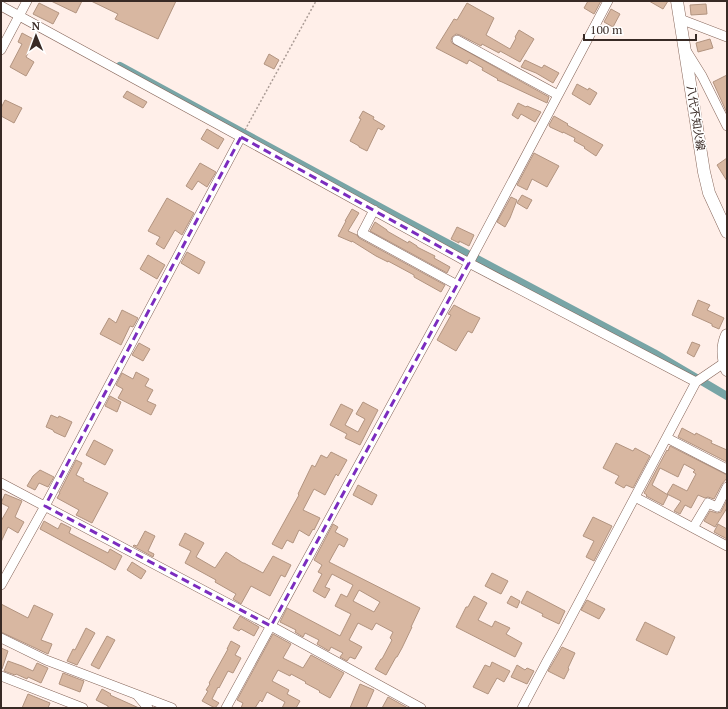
<svg xmlns="http://www.w3.org/2000/svg" width="728" height="709" font-family="'PT Serif','Noto Sans JP',serif">
  <style>
    .lines { fill: none; stroke-linecap: round; stroke-linejoin: round }
    .canal { stroke: #78a5a6; stroke-width: 8 }
    .building { fill: #d8b7a1; stroke: #b29480; fill-rule: evenodd }
    .minor-casing { stroke: #856559; stroke-width: 10 }
    .major-casing { stroke: #856559; stroke-width: 13 }
    .path { stroke: #ab9c96; stroke-width: 1.5; stroke-dasharray: 2 2; stroke-linecap: butt }
    .minor { stroke: #fff; stroke-width: 9 }
    .major { stroke: #fff; stroke-width: 12 }
    .marked { fill: none; stroke: #7b2cbf; stroke-width: 3; stroke-dasharray: 8 5; stroke-linejoin: round }
    .labels { text-anchor: middle; stroke-width: 3; stroke-linejoin: round; paint-order: stroke }
    .street-label { font-size: 11px; fill: #382a25; stroke: #fff }
  </style>
  <rect width="100%" height="100%" fill="#ffefe9"/>
  <g class="lines">
    <path class="canal" d="M120,66L400,218L654,353L727,396"/>
  </g>
  <path class="building" d="M51,1H82L76,13Z
    M91,1H176L158,39L115,19L118,14Z
    M588,1H601L594,14L584,8Z
    M649,1H668L663,9Z
    M39,3L59,13L53,24L33,14Z
    M467,3L494,18L486,35L510,49L516,38L515,37L519,30L534,39L520,62L500,51L499,53L482,44L481,46L460,35L456,34L452,37L451,41L452,43L549,97L547,103L502,82L497,80L498,79L482,70L483,68L469,60L467,64L436,48L454,19L457,20Z
    M706,4L707,14L691,15L690,5Z
    M611,9L620,14L613,27L604,22Z
    M22,33L35,40L26,57L34,62L26,76L10,67L22,44L18,42Z
    M710,39L713,48L698,52L696,43Z
    M269,54L279,60L274,69L264,64Z
    M525,60L542,68L544,65L559,73L553,83L536,73L521,67Z
    M727,75V113L713,82Z
    M577,84L588,90L589,88L597,93L590,105L572,94Z
    M127,91L147,102L143,108L123,97Z
    M5,100L22,108L14,123L1,116V108Z
    M518,103L526,107L527,106L541,112L535,122L521,114L518,119L512,115Z
    M363,111L374,117L373,119L385,126L382,130L378,128L367,151L359,147V146L350,141L361,119L359,118Z
    M554,116L568,124L567,125L603,145L596,156L584,148L585,147L574,141L575,138L563,132V133L550,127L549,125Z
    M207,129L224,139L218,149L201,139Z
    M534,153L559,166L547,187L532,179L527,190L517,185Z
    M727,158V181L717,165Z
    M200,163L216,172L207,187L198,181L192,190L186,186Z
    M522,195L532,200L527,209L517,203Z
    M511,197L517,200L510,218L505,227L497,222Z
    M167,198L194,213L182,235L175,230L164,249L156,244L160,237L148,231Z
    M352,209L359,213L348,231L357,235L359,238L445,285L441,292L414,277V275L388,261V262L376,256L352,241V242L338,236L346,221H345Z
    M375,222L387,230V231L408,243L409,241L417,246V247L435,256L434,258L450,267L447,273L370,231Z
    M457,227L474,235L469,246L459,241V243L451,239Z
    M187,252L205,262L199,274L181,263Z
    M148,255L165,265L157,279L140,269Z
    M698,300L710,305L707,310L724,318L719,329L712,326V324L692,315Z
    M454,305L469,313L480,318L472,333L468,331L456,351L437,340L451,315L448,314Z
    M122,310L138,318L133,327L130,326L121,345L100,334L109,318L116,323Z
    M692,342L700,345L694,357L687,353Z
    M139,343L150,349L143,361L132,355Z
    M136,372L149,379L145,386L153,390L147,401L156,405L151,415L118,398L123,389L116,385L122,373L133,379Z
    M110,396L121,402L117,412L105,406Z
    M363,402L378,410L360,445L345,438L347,434L330,425L341,404L353,410L345,425L358,432L365,419L356,414Z
    M51,415L58,418L59,416L72,422L65,437L54,432L53,430L46,427Z
    M682,428L695,435L696,433L712,441L711,443L727,450V462L678,437Z
    M94,440L113,450L105,465L86,455Z
    M616,443L633,451L635,448L650,456L633,488L626,485L624,488L615,483L619,476L603,468Z
    M670,446L727,475V478L722,484L714,499L708,497L705,498L698,495L691,508L685,505L680,514L674,511L681,501L667,494L673,484L687,491L696,474L693,472L695,470L684,464L678,477L660,468L652,485L668,495L663,505L646,496L647,495L644,493L667,450L668,451Z
    M331,452L347,460L338,476L336,474L325,495L314,489L303,510L320,518L314,530L313,529L309,536L299,530L293,543L287,540L282,549L272,544L299,495L298,494L312,465L315,467L321,455L327,458Z
    M76,460L82,463L76,475L84,479L83,481L108,493L92,523L76,515L79,510L57,498L60,493H59Z
    M40,470L54,477L48,487L39,483L35,490L27,486L33,476Z
    M358,485L377,495L372,505L353,495Z
    M5,494L22,501L15,517L24,522L18,533L8,527L1,542V521L9,507L1,503Z
    M727,500V508L715,527L704,521L710,511L717,513L721,512Z
    M593,517L612,526L594,561L586,557L594,541L583,536Z
    M44,521L58,529L61,523L71,528L69,533L108,553L110,549L122,556L115,570L103,563L40,529Z
    M333,524L338,527L335,532L348,539L344,547L339,544L329,562L420,608L411,627H412L402,648L397,657H396L386,675L375,669L381,659H382L392,640L390,638L393,632L376,623L372,630L358,623L349,640L362,647L355,659L350,657L347,661L340,657L343,653L331,647L329,651L317,644L319,640L305,633L303,637L295,632L296,630L280,622L287,608L340,636L351,614L335,606L341,594L347,597L353,585L332,574L325,587L330,589L325,598L313,591L322,574L318,572L322,565L314,560ZM359,590L380,602L374,612L353,601Z
    M718,524L727,529V539L714,532Z
    M145,531L155,536L148,551L154,554L153,557L133,546L134,545L137,546Z
    M185,533L204,543L196,557L215,568L226,552L243,563H244L263,573L273,556L291,565L285,577L281,575L270,596L251,586L241,604L233,599L236,594L215,582L216,580L185,563L191,551L179,545Z
    M132,562L146,571L141,579L127,570Z
    M492,573L508,581L501,594L485,586Z
    M527,591L565,611L559,624L542,616L543,614L521,603Z
    M474,596L487,603L478,620L492,627L495,621L510,628L506,634L522,643L515,657L456,627L466,607H468Z
    M511,596L520,601L517,608L507,603Z
    M587,600L605,609L599,619L581,610Z
    M1,604L28,618L34,605L53,614L41,640L52,644L48,654L1,632Z
    M240,616L259,627L254,636L241,629L239,631L233,628Z
    M645,622L675,637L667,655L636,640Z
    M86,628L95,633L77,665L67,661L73,649L75,650Z
    M273,634L291,644L283,658L303,668L311,655L344,673L330,698L319,692L320,691L305,683L306,682L291,674L290,676L278,670L272,681L289,690L287,694L300,701L296,708H282L285,702L267,692L262,702L260,700L255,708H241L243,703L237,700Z
    M107,636L115,640L99,669L91,665Z
    M231,641L240,646L235,655L241,658L233,673L228,671L219,688L218,687L212,699L219,703L215,708L202,701L208,691L206,690L210,684L209,683L228,649H227Z
    M562,647L575,653L568,668L569,669L564,679L548,671Z
    M1,648L8,651L2,669H1Z
    M8,661L22,666L33,671L37,663L48,668L41,683L28,677L27,679L16,674L15,675L4,671Z
    M492,662L510,671L504,682L497,678L488,694L473,687L485,665L490,667Z
    M517,665L525,670L527,668L534,671L527,684L511,677Z
    M63,673L84,681L80,692L59,684Z
    M360,684L374,690L366,708H350Z
    M102,689L111,694L110,695L139,708H108V706L96,700Z
    M28,694L50,703L48,708H22Z
    M388,697L408,708H382Z"/>
  <g class="lines">
    <g class="minor-casing">
      <path id="minor" d="M1,6L241,137L469,263L696,382L724,363
        M680,19L727,37
        M457,40L558,95
        M1,50L27,1
        M687,52L702,76L727,126
        M374,210L362,233L457,285
        M667,438L727,469
        M1,483L271,626L421,708
        M635,497L727,546
        M693,528L708,503L717,507L727,487
        M1,585L45,506L241,137
        M1,638L46,660L172,708
        M1,676L83,708
        M137,695L148,708
        M226,708L469,263L608,1
        M522,708L547,661L561,636L696,382"/>
    </g>
    <g class="major-casing">
      <path id="major" d="M677,1L704,172L709,193L727,232
        M727,335C722,346 723,359 727,370"/>
    </g>
    <path class="path" d="M245,130L316,1"/>
    <use href="#minor" class="minor"/>
    <use href="#major" class="major"/>
  </g>
  <path class="marked" d="M241,137L469,263L271,626L45,506Z"/>
  <g class="labels">
    <g class="street-label">
      <text transform="translate(696 118) rotate(81)" y="4">八代不知火線</text>
    </g>
  </g>
  <rect width="728" height="709" fill="none" stroke="#382a25" stroke-width="4"/>
  <g transform="translate(36 36) rotate(359)" stroke="#ffffff" stroke-width="3" paint-order="stroke">
  <path d="M0-3L7 15L0 10L-7 15Z" fill="#382a25"/>
  <text y="-6" font-size="11" font-weight="bold" text-anchor="middle" fill="#382a25">N</text>
  </g>
  <path d="M584 34v6h112v-6" fill="none" stroke="#382a25" stroke-width="2"/>
  <text x="590" y="34" font-size="12" fill="#382a25" stroke="#ffffff" stroke-width="3" paint-order="stroke">100 m</text>
</svg>
